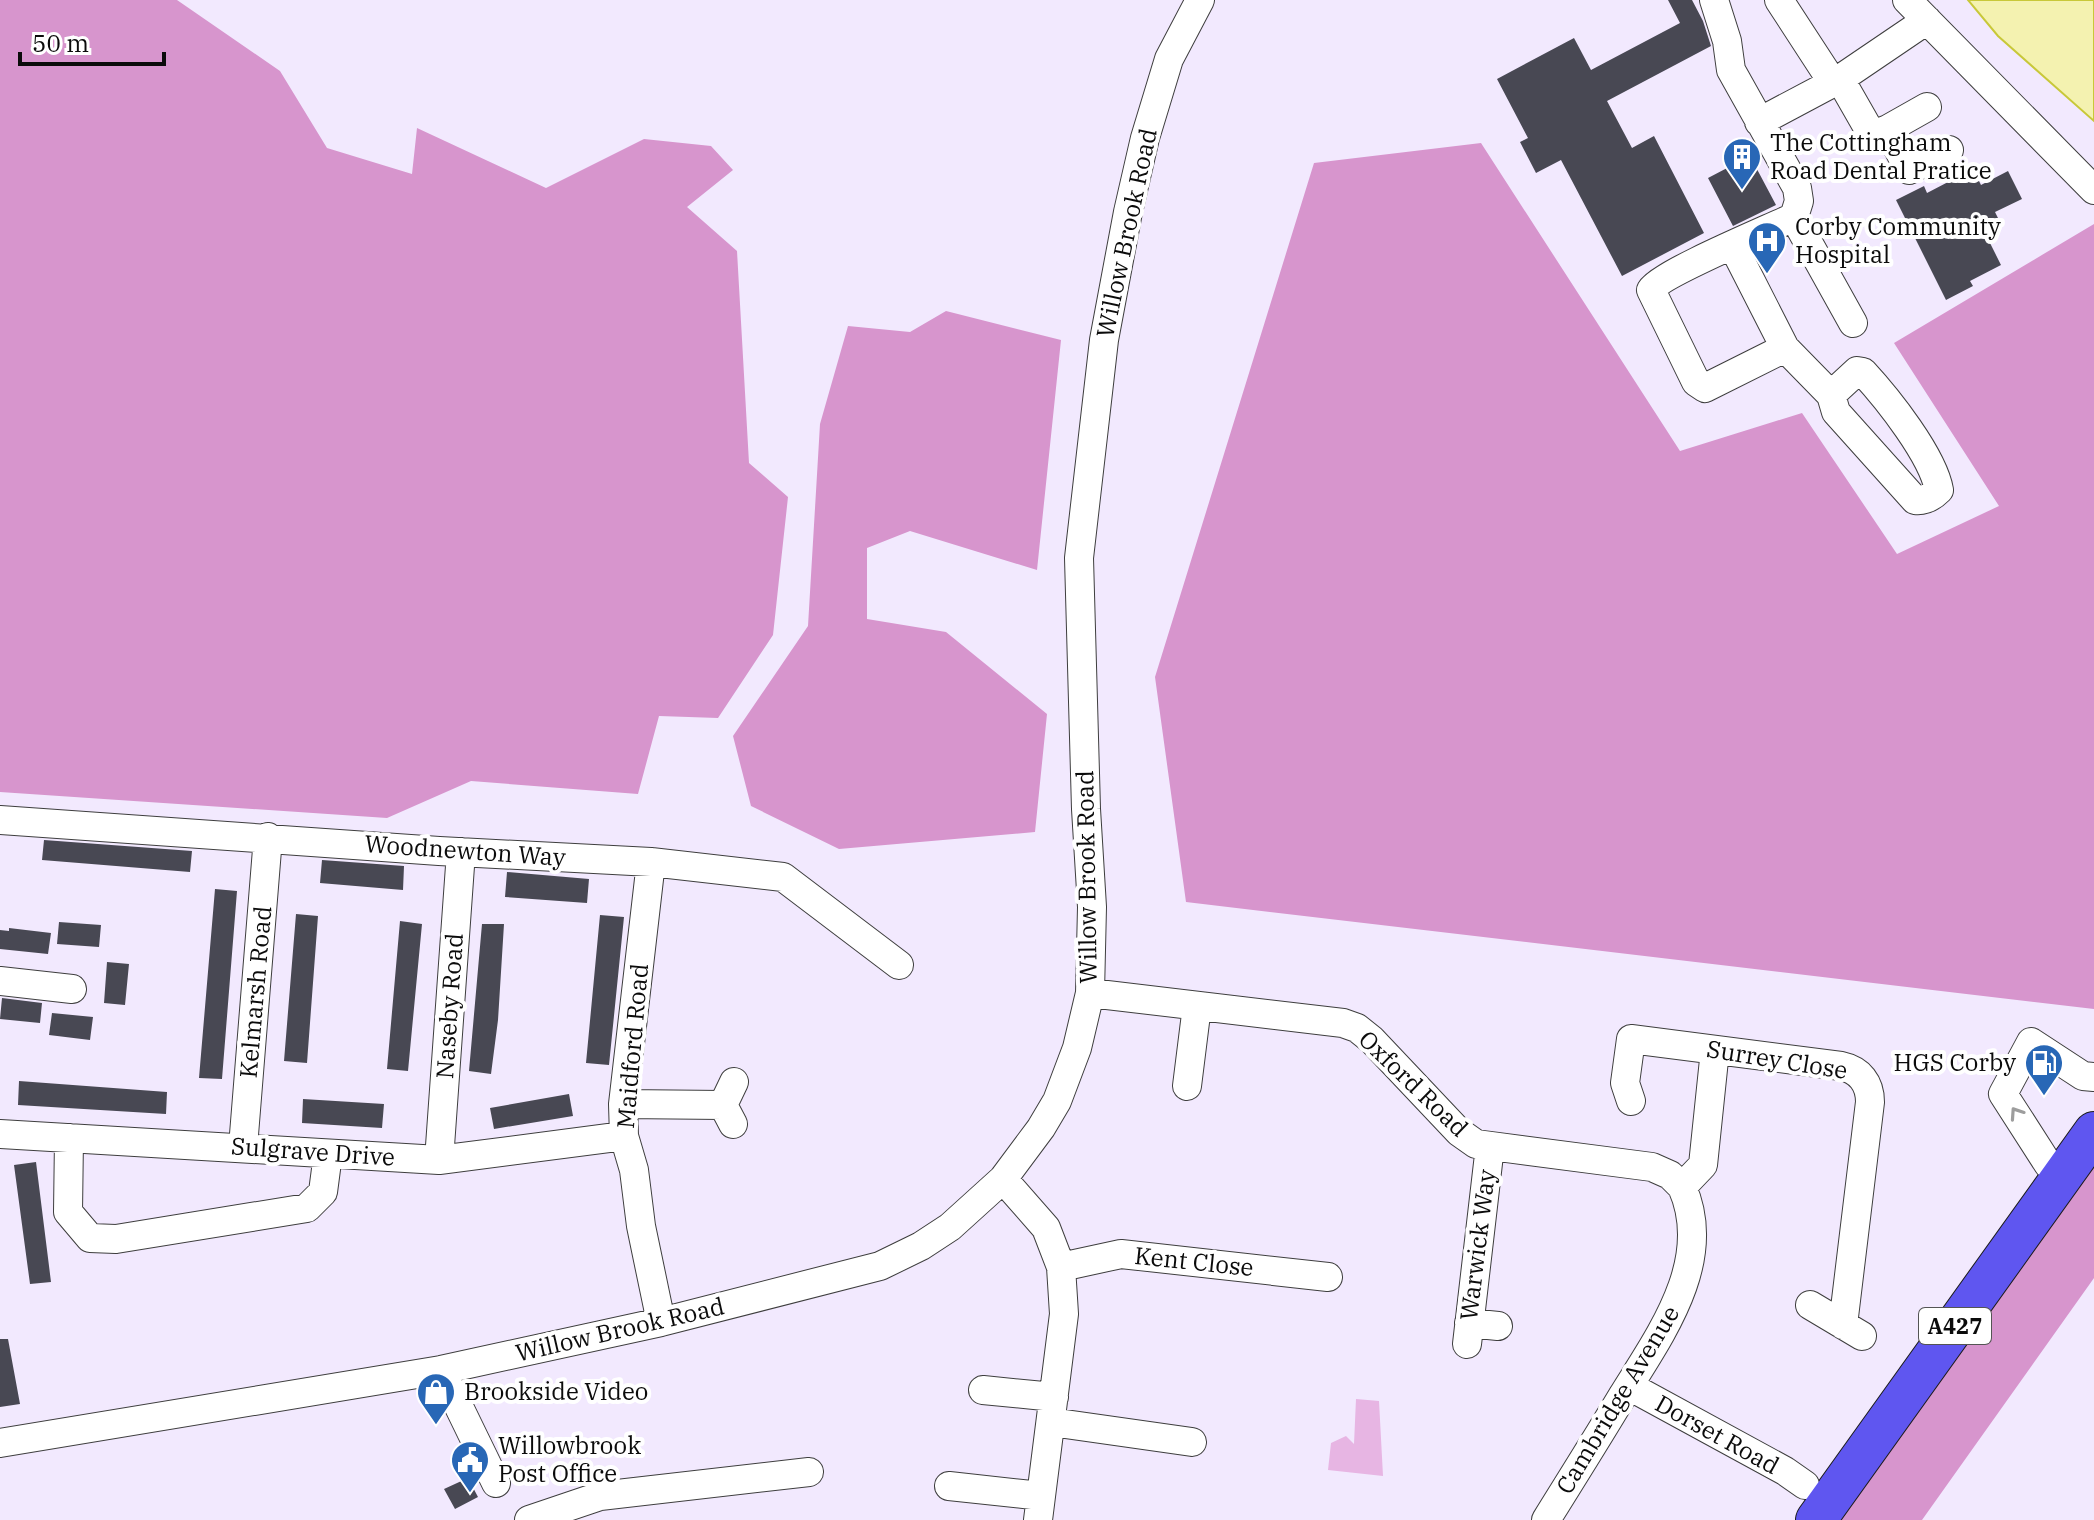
<svg xmlns="http://www.w3.org/2000/svg" width="2094" height="1520" font-family="'IBM Plex Serif',serif">
  <style>
    .green { fill: #e7b5e3 }
    .forest { fill: #d795cd }
    .water { fill: #f4f2b0; stroke: #c8c839; stroke-width: 2 }
    .building { fill: #484853 }
    .lines { fill: none; stroke-linecap: round; stroke-linejoin: round }
    .minor-casing { stroke: #3e3e3e; stroke-width: 30 }
    .highway-casing { stroke: #1c1c1c; stroke-width: 42 }
    .minor { stroke: #fff; stroke-width: 28 }
    .highway { stroke: #5f56f0; stroke-width: 40 }
    .oneway { stroke: #9d9d9d }
    .labels { text-anchor: middle; stroke-width: 8; stroke-linejoin: round; paint-order: stroke }
    .shield { fill: #fff; stroke: #545454; stroke-width: 2 }
    .shield-label { font-size: 22px; font-weight: bold; fill: #0b0b0b }
    .poi-label { font-size: 24px; fill: #0b0b0b; stroke: #fff; text-anchor: start }
    .street-label { font-size: 24px; fill: #0b0b0b; stroke: #fff }
  </style>
  <rect width="100%" height="100%" fill="#f2e9fe"/>
  <path class="green" d="M1356,1399L1379,1401L1383,1476L1328,1470L1331,1443L1346,1436L1354,1444Z"/>
  <path class="forest" d="M0,0H177L280,71L327,148L412,174L417,128L546,188L644,139L711,146L733,170L687,207L737,251L749,463L788,497L773,635L718,718L659,716L638,794L471,781L387,818L0,792Z
    M1481,143L1680,451L1802,413L1897,554L1999,506L1894,343L2094,224V1009L1186,902L1155,677L1314,163Z
    M946,311L1061,340L1037,570L910,531L867,548V619L946,632L1047,714L1035,832L839,849L751,806L733,736L808,626L820,424L848,326L910,332Z
    M2094,1166V1278L1922,1520H1836Z"/>
  <path class="water" d="M1968,0H2094V121L1998,36Z"/>
  <path class="building" d="M1668,0H1692L1703,21L1711,46L1607,101L1632,148L1654,136L1704,233L1622,276L1561,160L1536,173L1520,142L1528,138L1497,79L1574,38L1591,70L1680,23Z
    M1750,156L1776,205L1733,226L1708,178Z
    M1973,169L1981,185L2008,171L2022,199L1995,212L2002,226L1986,235L2001,265L1970,281L1973,286L1946,300L1896,200L1924,186L1927,193Z
    M44,840L192,851L190,872L42,860Z
    M322,860L404,866L403,890L320,883Z
    M507,872L589,879L587,903L505,897Z
    M215,889L237,891L222,1079L199,1078Z
    M296,914L318,916L307,1063L284,1061Z
    M600,915L624,917L609,1065L586,1063Z
    M400,921L422,924L408,1071L387,1069Z
    M59,922L101,925L99,947L57,944Z
    M482,924H504L498,1020L491,1074L469,1071Z
    M9,928L51,933L48,954L0,949V930L9,931Z
    M107,962L129,964L125,1005L104,1003Z
    M2,998L42,1003L40,1023L0,1019Z
    M52,1013L93,1017L90,1040L49,1035Z
    M19,1081L167,1092L166,1114L18,1105Z
    M569,1094L573,1116L494,1129L490,1108Z
    M303,1099L384,1104L382,1128L302,1123Z
    M36,1162L51,1282L30,1284L14,1165Z
    M0,1339H8L20,1404L0,1407Z
    M468,1478L478,1497L455,1509L444,1489Z"/>
  <g class="lines">
    <g class="minor-casing">
      <path id="minor" d="M1714,0L1727,41L1731,70L1797,188L1799,201L1794,217C1769,229 1660,274 1651,290L1696,382L1705,388L1785,348L1733,246
        M1779,0L1833,83
        M1907,0L2094,190
        M1840,79L1872,135L1888,129L1909,170L1949,150
        M1759,122L1840,79L1927,20
        M1888,129L1927,107
        M1794,217L1853,323
        M1785,348L1831,395L1836,412L1915,500C1924,501 1932,497 1939,490C1933,456 1888,399 1863,372L1857,371L1831,395
        M0,820L439,851L651,862L783,877L899,965
        M651,862L623,1104L624,1136L634,1170L641,1226L661,1322
        M0,981L72,989
        M1090,993L1343,1023L1357,1028L1372,1040L1459,1132L1476,1144L1652,1167L1670,1175L1682,1187
        M1187,1086L1197,1006
        M1631,1101L1625,1083L1631,1039L1841,1066C1860,1070 1870,1083 1870,1102L1843,1325
        M623,1104L723,1105
        M733,1124L723,1105L734,1082
        M0,1134L439,1160L624,1136
        M69,1138L68,1212L90,1238L116,1239L307,1208L323,1192L328,1154
        M243,1147L268,837
        M439,1160L461,852
        M2062,1176L2048,1164L2003,1094L2031,1042L2083,1076L2094,1077
        M1003,1179L1046,1228L1061,1267L1064,1314L1038,1520
        M1061,1267L1121,1254L1328,1277
        M1810,1305L1862,1336
        M1469,1323L1498,1326
        M1467,1344L1490,1146
        M441,1370L496,1483
        M1629,1386L1785,1471L1805,1485
        M983,1390L1054,1397
        M1051,1422L1192,1442
        M0,1443L441,1370L661,1322L880,1266L921,1246L950,1227L1003,1179L1041,1128L1057,1101L1077,1048L1090,993L1092,907L1086,809L1079,558L1104,340L1128,212L1145,138L1169,59L1200,0
        M949,1486L1041,1496
        M529,1520L600,1496L809,1472
        M1546,1520C1572,1478 1598,1437 1623,1395C1660,1335 1715,1261 1682,1187L1703,1165L1715,1050"/>
    </g>
    <g class="highway-casing">
      <path id="highway" d="M1816,1520L2094,1132"/>
    </g>
    <use href="#minor" class="minor"/>
    <use href="#highway" class="highway"/>
  </g>
  <defs><path id="oneway-chevron" d="M-2-3.5L2.5 0L-2 3.5" fill="none" stroke-width="1.6" stroke-linecap="round" stroke-linejoin="round" transform="scale(2)"/></defs>
  <use class="oneway" href="#oneway-chevron" transform="translate(2016 1113) rotate(-124)"/>
  <defs>
    <g id="building-pin" transform="scale(2)"><path d="M0 17L-7.5 6A9.5 9.5 0 1 1 7.5 6Z" fill="#2867b6" stroke="#fff"/><path d="M-4-6H4V6H1V3H-1V6H-4ZM-2.5-4.3h1.7v1.8h-1.7ZM.8-4.3h1.7v1.8H.8ZM-2.5-1h1.7V.8h-1.7ZM.8-1h1.7V.8H.8Z" fill="#fff"/></g>
    <g id="hospital-pin" transform="scale(2)"><path d="M0 17L-7.5 6A9.5 9.5 0 1 1 7.5 6Z" fill="#2867b6" stroke="#fff"/><path d="M-5-5h3v3.5h4V-5h3V5h-3V1.5h-4V5h-3Z" fill="#fff"/></g>
    <g id="fuel-pin" transform="scale(2)"><path d="M0 17L-7.5 6A9.5 9.5 0 1 1 7.5 6Z" fill="#2867b6" stroke="#fff"/><path d="M-5.5-6h7V0h2V4h1.3V-2.5L3-4.5l.8-.8L6-3V5H2.5V1h-1V6h-7ZM-4.2-4.7v3.2H.2V-4.7Z" fill="#fff"/></g>
    <g id="shop-pin" transform="scale(2)"><path d="M0 17L-7.5 6A9.5 9.5 0 1 1 7.5 6Z" fill="#2867b6" stroke="#fff"/><path d="M-5-2.5h2.3a2.7 3.5 0 0 1 5.4 0H5L5.5 6h-11ZM-1.5-2.5h3a1.5 2.3 0 0 0-3 0Z" fill="#fff"/></g>
    <g id="civic-pin" transform="scale(2)"><path d="M0 17L-7.5 6A9.5 9.5 0 1 1 7.5 6Z" fill="#2867b6" stroke="#fff"/><path d="M-.6-6.5H3V-4.5H.6V-3L4-1V1h2V6H-6V1h2V-1L-.6-3ZM-1.2 2.5V6h2.4V2.5Z" fill="#fff"/></g>
  </defs>
  <g fill-rule="evenodd">
    <use href="#building-pin" x="1742" y="157"/>
    <use href="#hospital-pin" x="1767" y="241"/>
    <use href="#fuel-pin" x="2044" y="1063"/>
    <use href="#shop-pin" x="436" y="1392"/>
    <use href="#civic-pin" x="470" y="1460"/>
  </g>
  <g class="labels">
    <rect class="shield" x="1919" y="1308" width="72" height="36" rx="6"/>
    <g class="shield-label">
      <text x="1955" y="1334">A427</text>
    </g>
    <g class="poi-label">
      <text x="1770" y="151">The Cottingham<tspan x="1770" dy="28">Road Dental Pratice</tspan></text>
      <text x="1795" y="235">Corby Community<tspan x="1795" dy="28">Hospital</tspan></text>
      <text x="2016" y="1071" text-anchor="end">HGS Corby</text>
      <text x="464" y="1400">Brookside Video</text>
      <text x="498" y="1454">Willowbrook<tspan x="498" dy="28">Post Office</tspan></text>
    </g>
    <g class="street-label">
      <text transform="translate(1127 233) rotate(-78)" y="8">Willow Brook Road</text>
      <text transform="translate(465 851) rotate(4)" y="8">Woodnewton Way</text>
      <text transform="translate(1087 877) rotate(-91)" y="8">Willow Brook Road</text>
      <text transform="translate(256 992) rotate(-85)" y="8">Kelmarsh Road</text>
      <text transform="translate(450 1006) rotate(-86)" y="8">Naseby Road</text>
      <text transform="translate(633 1046) rotate(-85)" y="8">Maidford Road</text>
      <text transform="translate(1777 1060) rotate(9)" y="8">Surrey Close</text>
      <text transform="translate(1413 1084) rotate(44)" y="8">Oxford Road</text>
      <text transform="translate(313 1152) rotate(4)" y="8">Sulgrave Drive</text>
      <text transform="translate(1478 1245) rotate(-83)" y="8">Warwick Way</text>
      <text transform="translate(1194 1262) rotate(6)" y="8">Kent Close</text>
      <text transform="translate(620 1330) rotate(-13)" y="8">Willow Brook Road</text>
      <text transform="translate(1618 1400) rotate(-59)" y="8">Cambridge Avenue</text>
      <text transform="translate(1717 1435) rotate(29)" y="8">Dorset Road</text>
    </g>
  </g>
  <path d="M20 52v12h144v-12" fill="none" stroke="#0b0b0b" stroke-width="4"/>
  <text x="32" y="52" font-size="24" fill="#0b0b0b" stroke="#ffffff" stroke-width="6" paint-order="stroke">50 m</text>
</svg>
